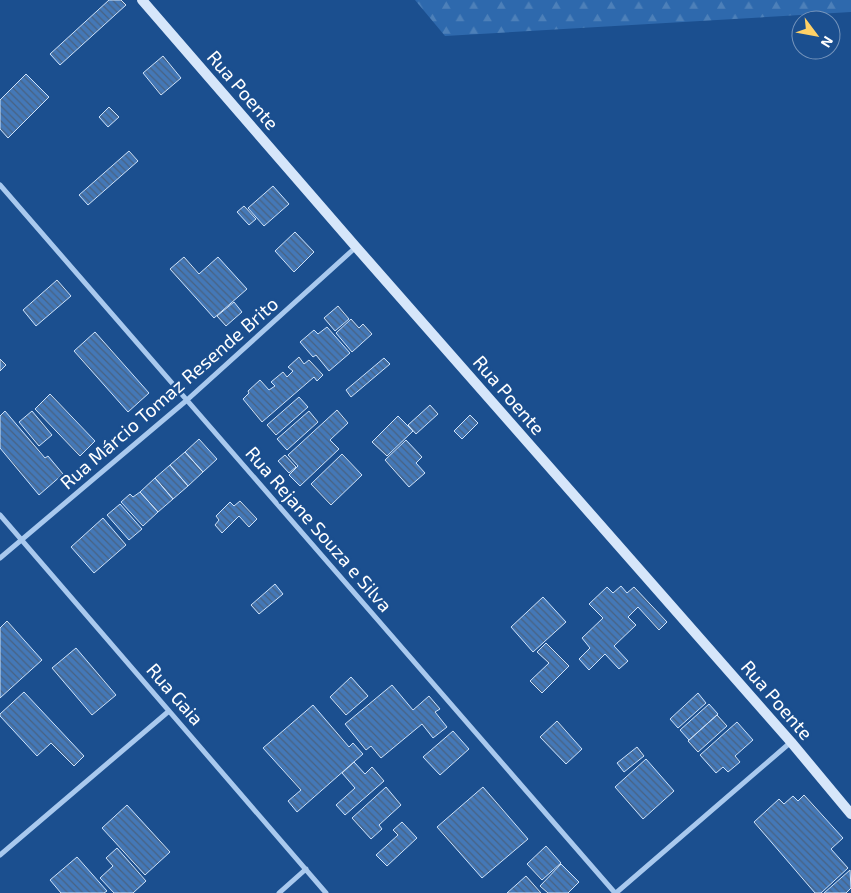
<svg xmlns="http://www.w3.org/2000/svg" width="851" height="893" font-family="'Exo 2',sans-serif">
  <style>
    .forest { fill: url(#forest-firs) }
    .building { fill: url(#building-back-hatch); stroke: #cfe3fa }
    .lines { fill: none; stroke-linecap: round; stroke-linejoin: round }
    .street { stroke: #a9c9ee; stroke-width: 5 }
    .secondary { stroke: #d6e6fa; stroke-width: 10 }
    .labels { text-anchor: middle; stroke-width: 5; stroke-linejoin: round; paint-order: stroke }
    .street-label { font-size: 19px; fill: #fff; stroke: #1b4f8f }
  </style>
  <defs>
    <pattern id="forest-firs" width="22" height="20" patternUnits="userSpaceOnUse" patternTransform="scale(1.25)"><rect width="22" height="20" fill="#2e69ad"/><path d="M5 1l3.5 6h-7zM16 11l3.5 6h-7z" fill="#4d80b9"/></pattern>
    <pattern id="building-back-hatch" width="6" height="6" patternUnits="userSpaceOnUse" patternTransform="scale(1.25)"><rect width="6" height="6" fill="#4478b7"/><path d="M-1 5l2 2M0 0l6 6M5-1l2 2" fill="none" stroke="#486282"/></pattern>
  </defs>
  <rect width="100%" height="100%" fill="#1b4f8f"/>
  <path class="forest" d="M415,0H851V12L445,36Z"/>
  <path class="building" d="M109,0H121L126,5L60,65L50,54Z
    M163,56L181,78L161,95L143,73Z
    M26,74L49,97L8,138L0,129V100Z
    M109,107L119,117L108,127L99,117Z
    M129,151L138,161L88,205L79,195Z
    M273,186L289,204L264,226L248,208Z
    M244,206L256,219L249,225L237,212Z
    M295,232L314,252L294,272L275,251Z
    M184,257L199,274L218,257L247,289L214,318L170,269Z
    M57,280L71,296L36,326L23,310Z
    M234,302L242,312L226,326L217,316Z
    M338,306L349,319L335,331L324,318Z
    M351,319L359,328L363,324L372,334L352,352L336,333Z
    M327,327L350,353L329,371L316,355L313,357L300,342L314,330L318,334Z
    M95,332L149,393L128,412L74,351Z
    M299,357L304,364L309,360L323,375L317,381L314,377L262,422L243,399L249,393L248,391L260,380L269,390L275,386L271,382L283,372L287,377L293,371L288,367Z
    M384,358L390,364L351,397L346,390Z
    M0,359L6,365L0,371Z
    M50,394L95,441L80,456L35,409Z
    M299,397L308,407L276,435L267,425Z
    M430,405L438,414L416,434L408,425Z
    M337,410L348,423L330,440L339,449L300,486L289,475L298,466L288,455Z
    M5,411L45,458L48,456L63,474L39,495L0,448V416Z
    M32,411L52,435L39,446L19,422Z
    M309,411L318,422L287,450L277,439Z
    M470,415L478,423L462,439L454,431Z
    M398,416L413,431L387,456L372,442Z
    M199,439L217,459L203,472L185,452Z
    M406,440L422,457L416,463L425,473L409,487L385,460Z
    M185,452L203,472L188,486L170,465Z
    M342,454L362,475L331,505L311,484Z
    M285,455L296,467L289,473L278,461Z
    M170,465L188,486L173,499L155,478Z
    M155,478L173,499L158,512L140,492Z
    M140,492L158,512L143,526L121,502L130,494L133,497Z
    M240,501L257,519L249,527L239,516L222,533L215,525L219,520L216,516L230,502L234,506Z
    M120,504L142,529L129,540L107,515Z
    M103,518L126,545L94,573L71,547Z
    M275,584L283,594L259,614L251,605Z
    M621,586L627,593L634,587L667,622L659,630L638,607L628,617L636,625L614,646L628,661L619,669L605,654L589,670L579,659L590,648L582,638L603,618L589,604L607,587L613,593Z
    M543,597L566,622L533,652L511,627Z
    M7,621L42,660L0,698V628Z
    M546,643L569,666L542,693L530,681L549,663L537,652Z
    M76,648L116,695L92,715L52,668Z
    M351,677L368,696L346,715L330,697Z
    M392,685L413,710L429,696L440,709L435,712L447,727L433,738L422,724L381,758L371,746L366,750L345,724Z
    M24,692L84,756L74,766L51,743L37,756L0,716V714Z
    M698,693L706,703L678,728L670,719Z
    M709,704L718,714L689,740L680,730Z
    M313,705L349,747L353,743L363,754L297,812L288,801L301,790L263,748Z
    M717,715L727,726L698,752L688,741Z
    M557,721L582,749L566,764L540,737Z
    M737,722L753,740L735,756L740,762L728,772L723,767L716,773L700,755Z
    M453,731L469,749L440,775L423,757Z
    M637,747L644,756L624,772L617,763Z
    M646,759L674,791L643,819L615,787Z
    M354,762L365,774L372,767L384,781L345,815L336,805L355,788L342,773Z
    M386,787L401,805L379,825L382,829L371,839L352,818Z
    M483,787L528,839L482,878L437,827Z
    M804,795L843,838L831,849L848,868L821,893H815L754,822L779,799L784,804L793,796L798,801Z
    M127,805L170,852L145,875L102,828Z
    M402,822L417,838L387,866L376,855L398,835L393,830Z
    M546,846L561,863L542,880L527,864Z
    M117,848L146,881L133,893H114L100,878L113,866L106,858Z
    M77,857L107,891L104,893H61L50,880Z
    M561,864L579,882L568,893H548L540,886Z
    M850,870L851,888L846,893H824Z
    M526,876L541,893H507Z"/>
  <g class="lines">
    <path class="street" d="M0,185L615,893
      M0,515L326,893
      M0,558L187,400L356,247
      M0,855L169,711
      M279,893L306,869
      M616,893L791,742"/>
    <path class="secondary" d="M142,0L356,247L791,742L851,814"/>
  </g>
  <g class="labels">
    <g class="street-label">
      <text transform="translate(243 90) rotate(49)" y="7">Rua Poente</text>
      <text transform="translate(169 393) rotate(-41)" y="7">Rua Márcio Tomaz Resende Brito</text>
      <text transform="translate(509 395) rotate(49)" y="7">Rua Poente</text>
      <text transform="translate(319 529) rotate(49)" y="7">Rua Rejane Souza e Silva</text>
      <text transform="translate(175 694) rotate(49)" y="7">Rua Gaia</text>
      <text transform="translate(777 700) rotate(49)" y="7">Rua Poente</text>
    </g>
  </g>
  <g transform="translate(816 35) rotate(122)"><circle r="24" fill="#1b4f8f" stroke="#7695bc"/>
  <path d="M0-4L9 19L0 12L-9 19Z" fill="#ffd166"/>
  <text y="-8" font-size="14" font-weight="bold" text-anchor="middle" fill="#ffffff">N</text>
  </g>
</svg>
